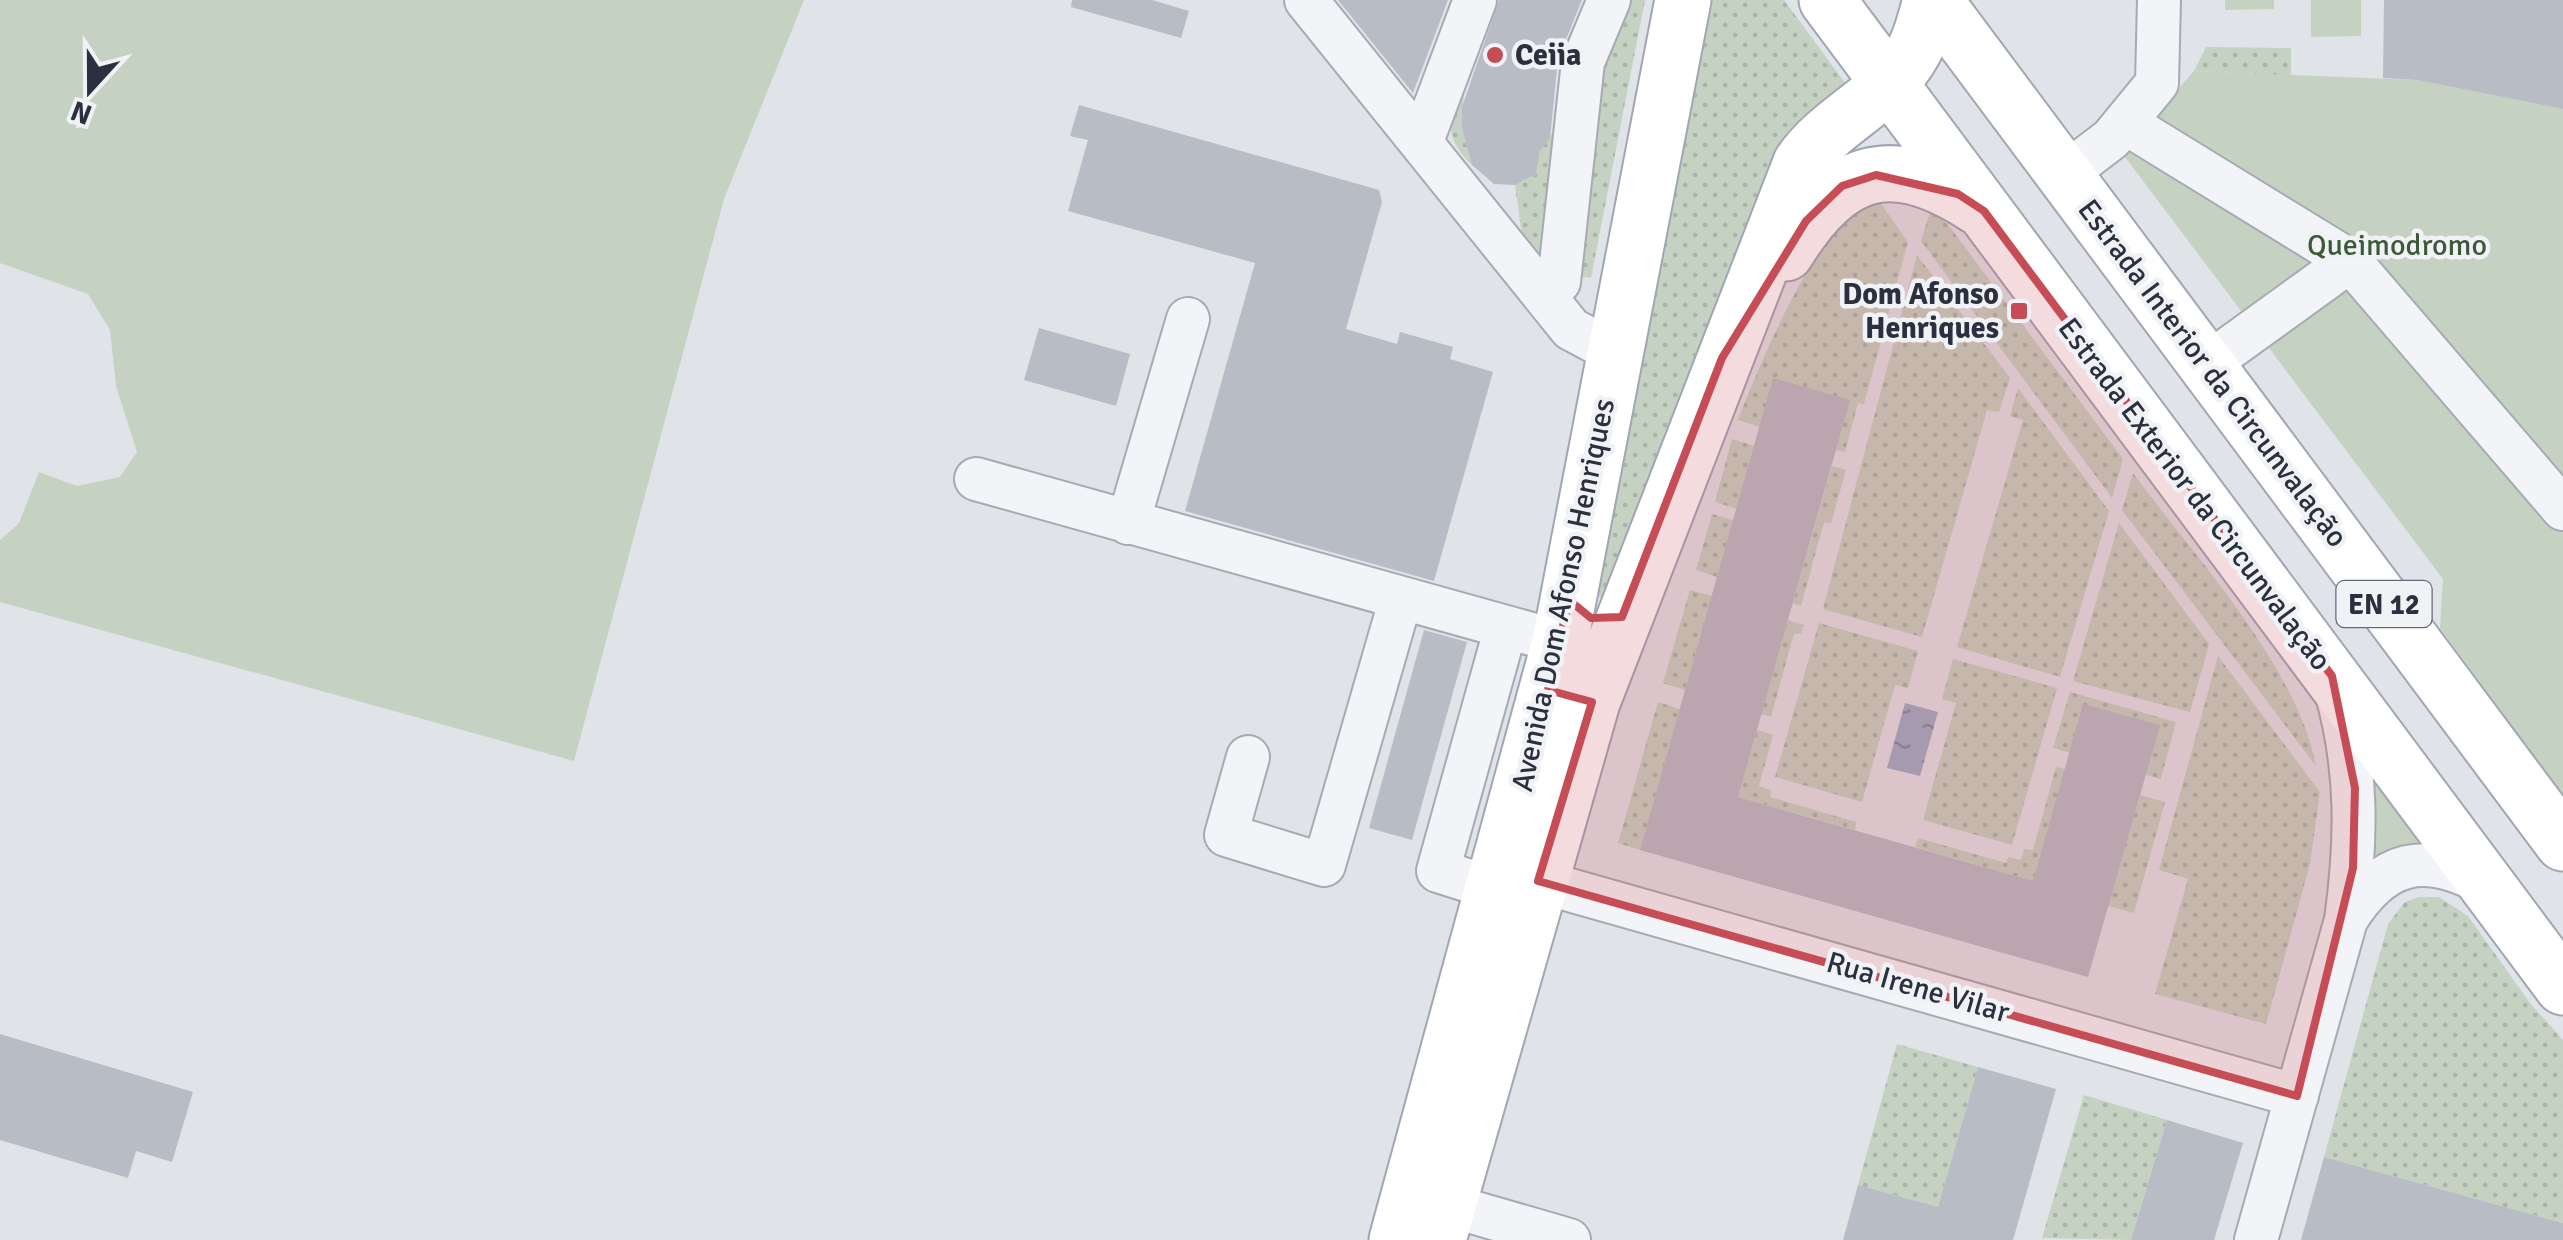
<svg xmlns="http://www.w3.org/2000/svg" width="2563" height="1240" font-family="Signika,sans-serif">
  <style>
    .green { fill: #c5d2c2 }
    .garden { fill: url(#garden-dots) }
    .water { fill: url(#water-ripples) }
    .building { fill: #b8bcc5 }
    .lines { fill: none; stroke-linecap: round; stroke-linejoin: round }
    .minor-casing { stroke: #a6aab2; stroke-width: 46 }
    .major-casing { stroke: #a0a6b3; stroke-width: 59 }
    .minor { stroke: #f3f4f7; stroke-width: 42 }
    .major { stroke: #fff; stroke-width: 55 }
    .marked { fill: #c64d55; fill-opacity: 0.2; stroke: #c64d55; stroke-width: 8; stroke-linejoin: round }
    .poi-dot { fill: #c64d55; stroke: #f0f2f6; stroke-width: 4 }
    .labels { text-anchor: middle; stroke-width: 9; stroke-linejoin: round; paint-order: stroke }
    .shield { fill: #f0f2f6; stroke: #656a76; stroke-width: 2.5 }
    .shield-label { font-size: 28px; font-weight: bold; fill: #2a303f }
    .poi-label { font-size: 30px; font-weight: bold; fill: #2a303f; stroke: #f0f2f6; text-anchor: start }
    .park-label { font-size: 30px; fill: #3c5a38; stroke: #f0f2f6 }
    .street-label { font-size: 30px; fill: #2a303f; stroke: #f0f2f6 }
  </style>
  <defs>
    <pattern id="garden-dots" width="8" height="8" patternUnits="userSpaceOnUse" patternTransform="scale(2.5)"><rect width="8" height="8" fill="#c5d2c2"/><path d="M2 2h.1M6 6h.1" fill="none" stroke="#a9b5a8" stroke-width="1.8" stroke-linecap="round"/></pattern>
    <pattern id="water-ripples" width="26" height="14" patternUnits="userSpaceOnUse" patternTransform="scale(2.5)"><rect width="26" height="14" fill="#9daec6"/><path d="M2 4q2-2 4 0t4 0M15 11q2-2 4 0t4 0" fill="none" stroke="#808ea2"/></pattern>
  </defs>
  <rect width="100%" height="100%" fill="#e0e3e8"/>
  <path class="green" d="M0,0H804L724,199L574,761L0,602V540L19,523L39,472L77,486L120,477L137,452L116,386L110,330L88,294L0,263Z
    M2225,0H2274V9L2225,10Z
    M2311,0H2361V36L2311,37Z
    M2194,71L2417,80L2563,109V795L2440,628L2443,579L2122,153Z
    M2369,775L2426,852L2364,878Z"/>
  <path class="garden" d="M1621,0H1645L1591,278L1577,276L1585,125Z
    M1699,0H1784L1857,99L1603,599L1588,589Z
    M2206,47L2291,48V75L2194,71Z
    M1465,71L1462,128L1472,165C1437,130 1452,113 1465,71Z
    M1563,117L1543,260L1522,236L1515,185L1536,174L1540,151Z
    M1879,201L1908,242L1864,404L1858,403L1845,452L1836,450L1849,400L1760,427L1738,420C1759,365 1807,253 1850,214C1858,208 1869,205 1879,201Z
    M1931,209L1949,226L2123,459L2112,498L1921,241Z
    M1917,255L2010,378L1999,412L1987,410L1922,637L1823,609Z
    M2018,388L2109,511L2060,677L1957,647L2023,420L2010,416Z
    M1732,439L1754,446L1737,509L1715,502Z
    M1832,466L1846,470L1831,523L1824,522L1801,606L1793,603Z
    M2133,473C2194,556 2297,666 2316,766L2122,510Z
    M1712,514L1733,520L1717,577L1696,570Z
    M2119,523L2209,644L2190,712L2073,681Z
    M1690,590L1712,596L1685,690L1663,683Z
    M1788,620L1804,625L1801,634L1794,633L1771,717L1761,714Z
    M1819,623L1918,651L1908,688L1895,685L1862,802L1775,777Z
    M2218,656L2320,792L2310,864L2266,1024L2155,994L2188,879L2159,870Z
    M1953,659L2057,688L2012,845L1923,820L1956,703L1942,699Z
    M2070,692L2176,722L2161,779L2053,748Z
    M1658,702L1680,709L1640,850L1618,843Z
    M1757,730L1773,735L1759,786L1771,790L1770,797L1856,822L1855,830L1738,797Z
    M2056,767L2065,769L2033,881L1915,847L1918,838L2006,863L2008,857L2021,860L2024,849L2033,850Z
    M2140,795L2165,802L2134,913L2108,906Z
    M2419,897H2439L2468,916L2530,1003L2563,1040V1223L2324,1157L2388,924L2405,902Z
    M1897,1044L1978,1067L1938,1207L1858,1185Z
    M2084,1095L2167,1120L2131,1240L2042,1238Z"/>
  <path class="water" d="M1905,703L1938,712L1920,776L1887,768Z"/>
  <path class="building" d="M1072,0H1152L1189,11L1181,38L1071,7Z
    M1338,0H1448L1413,93Z
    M1499,0H1582L1558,59L1550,138L1540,151L1536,174L1515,185L1494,184L1472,165L1462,128V107Z
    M2384,0H2563V109L2417,80L2383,78Z
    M1079,105L1379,190L1382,202L1346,329L1397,344L1400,332L1453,347L1450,359L1493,372L1434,581L1185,511L1255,263L1068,211L1088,140L1070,136Z
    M1039,328L1130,354L1116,406L1024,380Z
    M1773,378L1850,400L1738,797L2033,881L2083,704L2160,725L2088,977L1640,850Z
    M1424,630L1467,642L1412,840L1369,828Z
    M0,1034L193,1092L172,1162L136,1151L128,1178L0,1140Z
    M1978,1067L2056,1089L2013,1240H1843L1858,1185L1938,1207Z
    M2167,1120L2243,1143L2214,1240H2131Z
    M2324,1157L2563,1223V1240H2301Z"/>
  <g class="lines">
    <g class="minor-casing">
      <path id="minor" d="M1306,0L1571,329L1616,353
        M2128,119L2140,132L2350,261L2563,509
        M1422,141L1475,0
        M2065,174L2111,139L2157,83L2159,0
        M1559,282L1583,62L1609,0
        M2206,365L2350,261
        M976,479L1560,642
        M1128,523L1188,319
        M2336,691C2358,769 2357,840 2346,920C2383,860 2424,851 2484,884
        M1248,757L1226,835L1324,865L1401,598
        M1538,881L2297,1096
        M1495,889L1438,871L1506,627
        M1448,1205L1569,1240
        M2256,1240L2346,920"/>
    </g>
    <g class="major-casing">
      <path id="major" d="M1827,0L2563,987
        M1934,0L2563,843
        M1786,253C1838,168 1890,149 1978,207
        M1397,1240L1560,642L1683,0
        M1438,1240L1592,702L1801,163C1831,119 1887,100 1913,52C1922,37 1926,17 1931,0"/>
    </g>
    <use href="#minor" class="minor"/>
    <use href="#major" class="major"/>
  </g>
  <path class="marked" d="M1876,175L1958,194L1984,211L2332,676L2355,788L2353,868L2297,1096L1538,881L1592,702L1548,690L1569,600L1591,618L1622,617L1722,358L1806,221L1842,186Z"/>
  <g class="poi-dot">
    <circle cx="1495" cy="55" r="10"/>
    <rect x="2009" y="301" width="20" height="20" rx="5"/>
  </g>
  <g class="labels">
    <rect class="shield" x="2336.5" y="581" width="95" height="46" rx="8"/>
    <g class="shield-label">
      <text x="2384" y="614">EN 12</text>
    </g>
    <g class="poi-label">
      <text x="1515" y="65">Ceiia</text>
      <text x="1999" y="304" text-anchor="end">Dom Afonso<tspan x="1999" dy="34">Henriques</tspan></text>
    </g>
    <g class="park-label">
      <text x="2397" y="255">Queimodromo</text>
    </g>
    <g class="street-label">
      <text transform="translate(2213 373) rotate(53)" y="10">Estrada Interior da Circunvalação</text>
      <text transform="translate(2195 494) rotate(53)" y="10">Estrada Exterior da Circunvalação</text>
      <text transform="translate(1563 595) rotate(-78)" y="10">Avenida Dom Afonso Henriques</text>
      <text transform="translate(1918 987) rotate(16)" y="10">Rua Irene Vilar</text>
    </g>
  </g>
  <g transform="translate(90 90) rotate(201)" stroke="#f0f2f6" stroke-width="8" paint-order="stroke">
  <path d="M0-8L18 38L0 25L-18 38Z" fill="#2a303f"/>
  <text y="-15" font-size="28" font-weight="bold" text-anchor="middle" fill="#2a303f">N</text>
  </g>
</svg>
